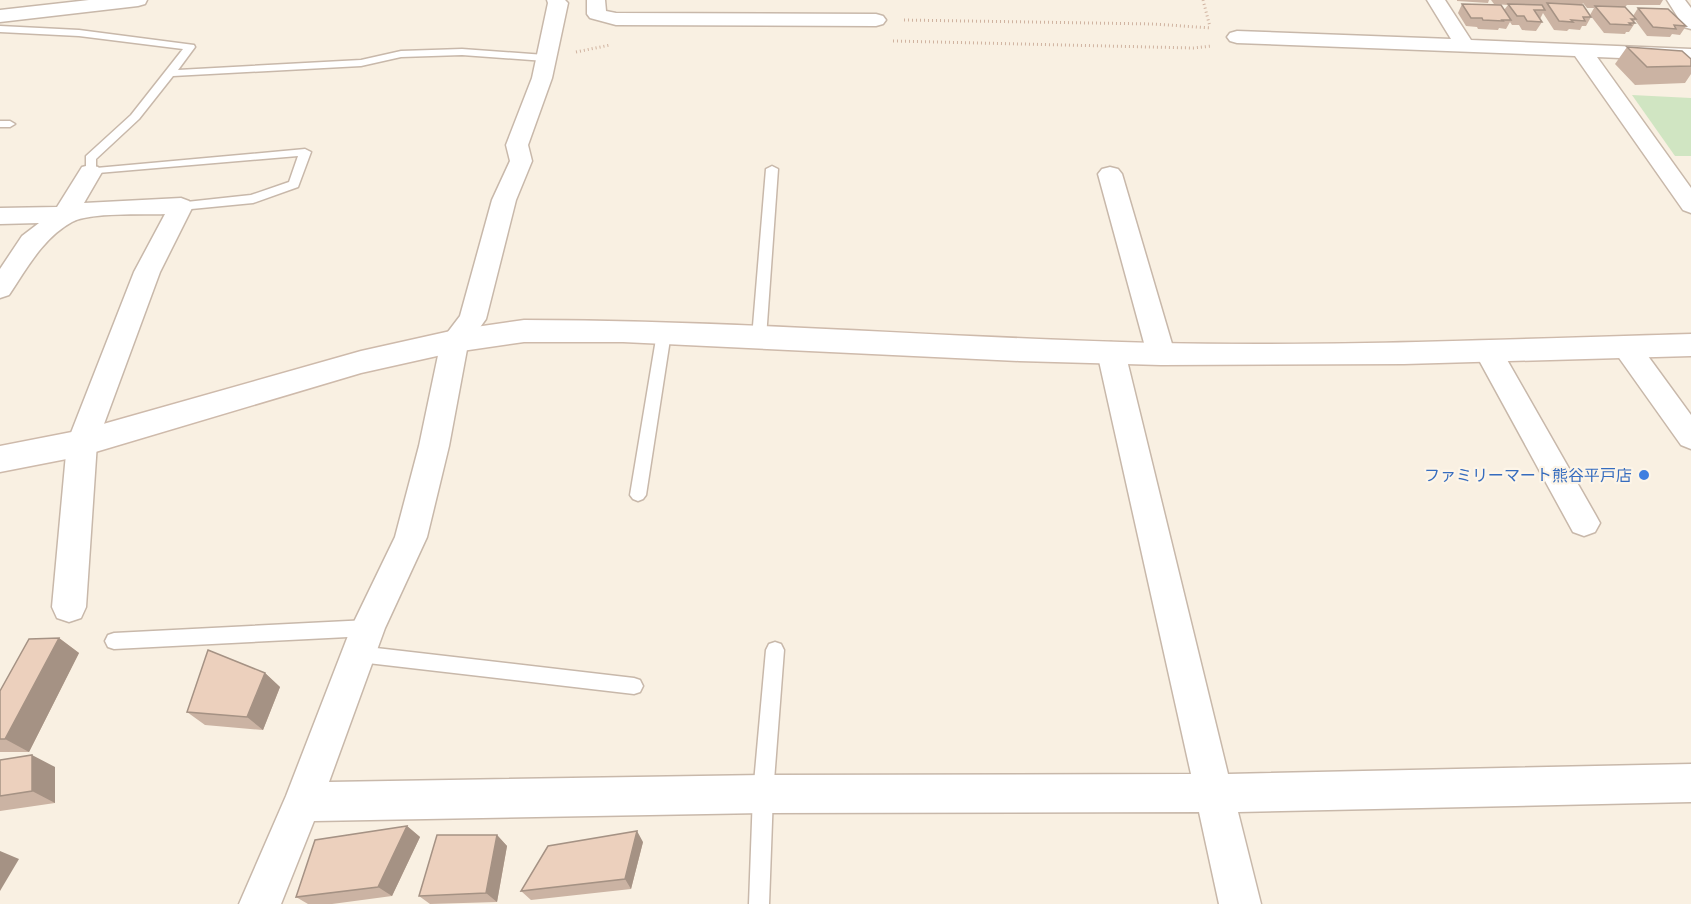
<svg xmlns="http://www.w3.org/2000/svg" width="1691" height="904" font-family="'DM Sans','Noto Sans JP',sans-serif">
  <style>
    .green { fill: #d0e5c2 }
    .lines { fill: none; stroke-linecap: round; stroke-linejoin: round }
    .lane-casing { stroke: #c8b8aa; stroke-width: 3 }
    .street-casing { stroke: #c8b8aa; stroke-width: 3 }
    .secondary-casing { stroke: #cebaab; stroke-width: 3 }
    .path { stroke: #d0b3a0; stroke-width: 3; stroke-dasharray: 1 3; stroke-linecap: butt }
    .lane { fill: #fff; fill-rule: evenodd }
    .street { fill: #fff; fill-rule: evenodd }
    .secondary { fill: #fff; fill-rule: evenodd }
    .wall { fill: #cbb3a3 }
    .shaded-wall { fill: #a59284 }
    .building { fill: #ecd0bd; stroke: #a59284; stroke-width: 1.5 }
    .shop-dot { fill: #3f7fe0; stroke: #fdf5e8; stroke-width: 2 }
    .labels { text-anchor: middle; stroke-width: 4.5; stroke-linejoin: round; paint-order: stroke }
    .shop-label { font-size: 16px; fill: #366cbe; stroke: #fdf5e8; text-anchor: end }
  </style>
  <rect width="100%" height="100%" fill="#f9f0e2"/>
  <path class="green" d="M1632,95L1691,98V156H1675Z"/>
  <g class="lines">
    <g class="lane-casing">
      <path id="lane" d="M0,26L79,30L194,45L195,47L178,70L361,60L401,51L462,49L545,55L550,58L545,61L462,55L401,57L361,66L173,76L139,119L96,159V168L305,149L311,152L298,187L253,203L181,210L177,209V203L251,195L289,182L298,156L86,174V156L131,115L183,49L79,36L0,32Z
        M0,121H10L15,124L10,127H0Z
        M772,166L778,169L766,338L759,343L752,338L766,169Z
        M664,328L671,333L646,495L643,499L638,501L633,499L630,495L657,333Z
        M368,620L374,623L377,628L374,633L368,636L114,649L108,647L105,641L108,635L114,633Z
        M775,642L781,644L784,650L773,794L769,904H749L753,794L766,650L769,644Z
        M359,646L634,678L640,680L643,686L640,692L634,694L359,662L353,660L350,654L353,648Z"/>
    </g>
    <g class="street-casing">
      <path id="street" d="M89,0H147L145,4L138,6L0,22V10Z
        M547,0H565L568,3L552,78L528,145L532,161L516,200L486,319L468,344L449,446L427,537L385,628L329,782L763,775L1191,774L1097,352L1101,345L1111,342L1121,345L1125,352L1228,774L1691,764V802L1238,812L1261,904H1219L1199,812L763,813L314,821L281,904H239L286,796L351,628L395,537L419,446L441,341L460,316L492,200L510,161L506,145L532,78L548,3Z
        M587,0H605L606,11L616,13L876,14L883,16L886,20L883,24L876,26L616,25L590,18L587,14Z
        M1427,0H1445L1471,40L1691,49V61L1597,57L1691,188V213L1683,210L1575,56L1237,43L1230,41L1227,37L1230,33L1237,31L1451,39Z
        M1667,0H1685L1691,8V29L1684,27Z
        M90,165L98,167L102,172L84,203L181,198L189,201L193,206L160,272L97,443L86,607L81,618L69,622L57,618L52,607L67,443L134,272L165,214C143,215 90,212 72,222C43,238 27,268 9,295L0,298V269L22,236L39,223L0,224V208L57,207L82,167Z
        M1110,167L1118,169L1122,174L1175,354L1171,361L1161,364L1151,361L1147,354L1098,174L1102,169Z
        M1627,338L1637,341L1691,415V449L1681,445L1617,355L1613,348L1617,341Z
        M1488,341L1498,344L1595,514L1600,523L1595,532L1584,536L1573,532L1474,351L1478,344Z"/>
    </g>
    <g class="secondary-casing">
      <path id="secondary" d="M524,320C735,320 946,338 1157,343C1335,347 1513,339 1691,334V356L1404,364L1161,365L1019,361L623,342H524L455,352L361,373L82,456L0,472V446L82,430L361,351L455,330Z"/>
    </g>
    <path class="path" d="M1203,0L1210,27
      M904,20L1154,24L1211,28
      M893,41L1193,48L1212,46
      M576,52L610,45"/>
    <use href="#lane" class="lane"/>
    <use href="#street" class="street"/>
    <use href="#secondary" class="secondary"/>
  </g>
  <path class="wall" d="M1457,0H1489L1488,3L1457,1Z
    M1491,0H1663L1660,5H1627L1625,7L1633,16L1638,8L1686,26L1680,35L1672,34L1670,37L1647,36L1635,20L1634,22L1635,23L1629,32H1626L1625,34L1604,33L1590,15L1594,8H1587L1583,3L1582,5L1591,17L1586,26H1582L1580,30L1569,29L1567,31L1554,30L1543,13L1540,19L1542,22L1536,31L1522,30L1519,25H1512L1510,22L1506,29L1499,28L1498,30L1478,29L1477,27L1466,26L1458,13L1462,4L1504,10L1508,5L1494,4Z
    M1627,47L1691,59V74L1685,83L1635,85L1615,64Z
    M59,638L79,653L29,752H0V691Z
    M265,673L280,687L263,730L205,725L187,712Z
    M0,760L55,767V803L0,811Z
    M407,826L420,837L392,896L332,904H308L296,897Z
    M497,835L507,846L497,902L430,904L419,896Z
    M643,842L631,889L531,900L521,891Z"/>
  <path class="shaded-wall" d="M59,638L79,653L29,752L5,739Z
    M265,673L280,687L263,730L247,717Z
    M32,755L55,767V803L32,791Z
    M407,826L420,837L392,896L378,887Z
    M637,831L643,842L631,889L625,879Z
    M497,835L507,846L497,902L486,893Z
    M0,851L19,859L0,891Z"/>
  <path class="building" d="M1547,3L1583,5L1591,17H1583L1585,21L1571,20L1573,22L1559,21Z
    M1462,4L1501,5L1511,20H1502L1503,21L1483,20L1482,18H1471Z
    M1508,4L1542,5L1545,10H1534L1542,22L1527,21L1524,16H1517Z
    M1595,6L1625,7L1636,19H1631L1635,23H1629L1631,25L1610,24Z
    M1638,8L1668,9L1686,26L1674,25L1676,29L1653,27Z
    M1627,47L1682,51L1691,59V66L1647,67Z
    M59,638L5,739H0V691L29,639Z
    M208,650L265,673L247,717L187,712Z
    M32,755V791L0,796V760Z
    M407,826L378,887L296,897L315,840Z
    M637,831L625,879L521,891L548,846Z
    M437,835H497L486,893L419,896Z"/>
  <circle class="shop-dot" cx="1644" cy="475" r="6"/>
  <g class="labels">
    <g class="shop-label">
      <text x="1632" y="481">ファミリーマート熊谷平戸店</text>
    </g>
  </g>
</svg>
